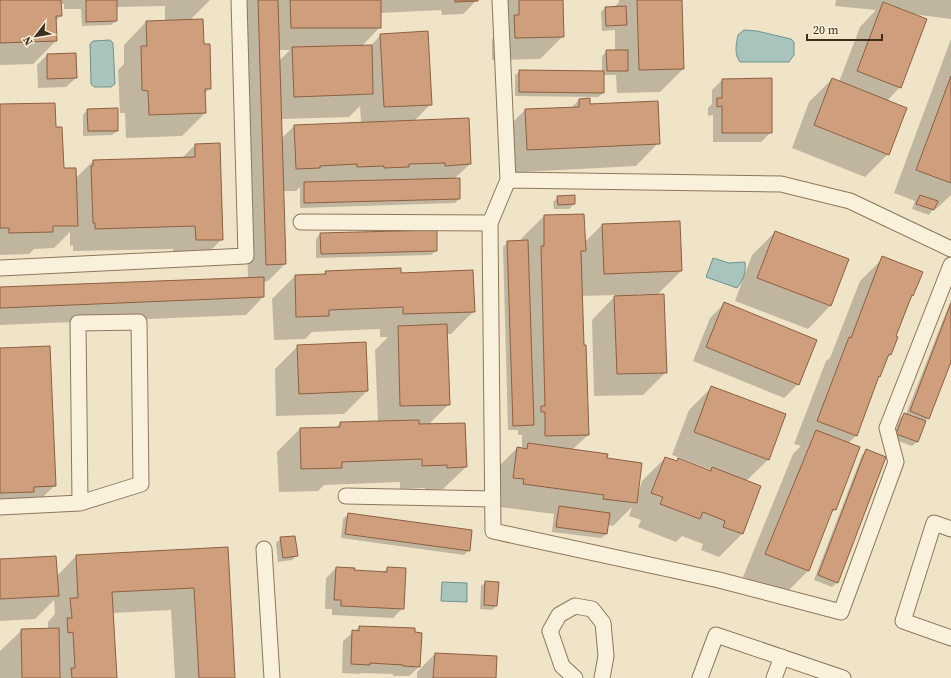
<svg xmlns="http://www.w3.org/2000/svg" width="951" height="678" font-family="'Source Serif 4',serif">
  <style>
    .water { fill: #a9c4bc; stroke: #6f938a }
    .shadow { fill: #0003; fill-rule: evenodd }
    .building { fill: #cf9f7d; stroke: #8d5f41 }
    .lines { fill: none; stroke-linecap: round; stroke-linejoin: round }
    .service-casing { stroke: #8d765c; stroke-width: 17 }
    .service { stroke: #faf1dc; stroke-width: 15 }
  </style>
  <rect width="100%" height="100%" fill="#f0e4c8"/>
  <path class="water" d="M744,30L757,31L791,39L794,42V55L789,62H740C734,54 736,45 738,35Z
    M110,40L113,43L115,84L111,87H94L91,84L90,44L93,41Z
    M713,258L729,263L745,262C746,273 744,279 737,288L706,277Z
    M442,582L467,583V602L441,601Z"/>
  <path class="shadow" d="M0,0H210L190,20L203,45L210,88L204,94L205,113L182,136L126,138L125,113H120L118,70L124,64V45L146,22L165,21V6L116,7V21L111,25L82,26L81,9H64V4H61V16L55,21L56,41L33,64L0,65Z
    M240,0H477L463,14L442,15L441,10L380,13V27L362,46H370L381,35L431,104L414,121L470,164L454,179L459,199L455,203L300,208V187L296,191H283L285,264L268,281L263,282V297L246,315L0,325V288L248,278ZM279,50H290L279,61ZM360,106L361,123L294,126L282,138L281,119L349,117Z
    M495,0H562L563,36L540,59L492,60V39L496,34Z
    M619,0H681L683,69L660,92L617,93L616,75H603V93L598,97L515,96V75L520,71L602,72V56L607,51H615V30L602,31L601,12L605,8L614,7L619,2Z
    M836,0H951V19L912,14L900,87L887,101L888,154L865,177L792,148L809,102L832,79L839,82L860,27L876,10L835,6ZM897,8L904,9L903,11Z
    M951,39V195L936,209L934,208L929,215L912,209L915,201L894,193Z
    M47,55L76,78L66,87L38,88L37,65Z
    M722,80L771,132L761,142H713V115L708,116V108L712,104V90Z
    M579,100L658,143L636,166L504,173L502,133L525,110L571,108Z
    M0,105L55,128L63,169L75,179L93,161L181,159L195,145L219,144L222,239L199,262L173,263V249L73,251V245L70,246V232L54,248L34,249L29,254L0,255Z
    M87,110L117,131L112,135L83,136V115Z
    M558,197L574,204L569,209H554L553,202Z
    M544,216L584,243L602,225L681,271L658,294H638L666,372L643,395L594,396L592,320L616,295L581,296L588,435L572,450L606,459L639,490L642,481L665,458L676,462L680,458L672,455L689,410L712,387L785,415L768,460L746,481L742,534L719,557L701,550L703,544L682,536L676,542L638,527L641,520L629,516L632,507L613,526L607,525L606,534L601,538L552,532L554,514L500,507L501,502L491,500L494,471L517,448L522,449V435H518V430H508L503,247L508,242H521V239ZM680,458L711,470L709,471L680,460Z
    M775,232L830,306L808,329L735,301L752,255Z
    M320,234L436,251L431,255L316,258V239Z
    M883,258L913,295L910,298L895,337L890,355L887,358L880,376L877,378L856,436L848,443L835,510L830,514L808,571L785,594L743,577L793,454L801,446L794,444L826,361L830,358L860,281Z
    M326,272L400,274L474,311L451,334H447L449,404L428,425L466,467L443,489L425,490V488L400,489V482L324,485L318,491L279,492L277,452L300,429L336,428L340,423L378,422L375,350L388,337H380V329L312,332L305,339L274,340L272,299L295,276L322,275Z
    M951,300V359L928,418L924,422L917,442L912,446L892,439L900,418L905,414H906Z
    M724,304L798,384L784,398L693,361L710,318Z
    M298,346L367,391L344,414L276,416L275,369Z
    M0,349L55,485L37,503L0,509Z
    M867,450L885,457L837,583L832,587L814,580L862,455Z
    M348,514L469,550L464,555L341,538L343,519Z
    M281,538L297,555L292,560L278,562L276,543Z
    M227,548L234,678H175L171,610L112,613L116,678H0V651L22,630L48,629V622L55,614L54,600L35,619L0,621V560L57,576L76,556Z
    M336,568L354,569L353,571L383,573L387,568L403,608L393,618L332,615V609H325L326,578Z
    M486,582L496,606L492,610L480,609L481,586Z
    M359,627L419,667L409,676H393V674L361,673L359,674L342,673L343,641Z
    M435,654L495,678H417V672Z"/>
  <path class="building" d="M0,0H61L62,16H56L57,41L0,43Z
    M86,0H117V21L86,22Z
    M258,0H278L286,264L266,265Z
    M290,0H381V28H291Z
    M455,0H478V1L455,2Z
    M519,0H563L564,37L515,38L514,15H519Z
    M637,0H682L684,69L639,70Z
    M883,2L927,19L901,88L857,71Z
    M626,6L627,25L606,26L605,7Z
    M203,19L204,44H210L211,89H205L206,113L149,115L148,91L142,90L141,46H147L146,21Z
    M428,31L432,105L384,107L380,34Z
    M372,45L373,94L294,97L292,47Z
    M606,50H628V71H607Z
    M76,53L77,78L47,79V54Z
    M519,70L604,71V93L519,92Z
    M951,76V183L916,170Z
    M772,78V133H722V106L717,107V98H722V79Z
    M832,78L907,108L889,155L814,125Z
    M590,98V104L658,101L660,144L527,150L525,109L579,107V99Z
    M55,103L56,127H62L64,168H76L78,226H53V232L9,233V228H0V104Z
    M118,108V131H88L87,109Z
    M469,118L471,164L445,166V163L409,164V167L384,168V166L357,167V164L320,166V168L296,169L294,125Z
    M220,143L223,240H196L195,226L95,229V223H93L91,166H93V160L195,157V144Z
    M460,178V199L304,203V182Z
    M575,195V204L558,205L557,196Z
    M920,195L938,201L934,210L916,204Z
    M584,214L586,251H581L584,345H586L589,435L545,436V412H541V406H545L541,246H544V215Z
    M680,221L682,271L604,274L602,224Z
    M437,230V251L321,254L320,233Z
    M775,231L849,259L831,306L757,278Z
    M528,240L534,425L513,426L507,241Z
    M882,256L923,272L913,296L912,295L896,336L898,337L891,355L889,354L880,377L879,376L857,436L817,421L849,337L851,338Z
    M401,268V273L473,270L475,312L403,314V307L329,310V316L296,317L295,275L326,274L325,271Z
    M264,277V297L0,308V287Z
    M664,294L667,373L617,374L614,296Z
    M724,302L817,340L799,385L706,347Z
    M951,303V362L929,419L910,411Z
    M447,324L450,405L400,406L398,326Z
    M366,342L368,391L299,394L297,345Z
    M50,346L56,486L34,487V492L0,493V348Z
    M711,386L786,414L769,460L694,432Z
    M904,413L926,421L918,442L896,434Z
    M419,420V424L465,423L467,467L447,468V465L422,466V459L342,462V468L301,469L300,428L340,427V422Z
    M816,430L860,447L836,510L833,509L809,571L765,554Z
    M528,443L608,454L607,458L642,463L637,503L603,499L604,495L523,484L524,479L513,478L517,447L527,449Z
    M866,449L886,457L838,583L818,575Z
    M665,457L677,461L678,458L711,471L712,467L761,486L743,534L723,527L725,521L703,512L700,519L660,504L663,497L651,493Z
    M559,506L610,513L607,534L556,527Z
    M348,513L472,530L470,551L345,534Z
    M295,536L298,556L283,558L280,537Z
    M228,547L235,678H199L194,588L112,592L117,678H72L71,668H75L73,632L68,633L67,618H72L70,598H78L76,555Z
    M56,556L59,596L0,599V559Z
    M336,567L355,568L354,570L387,572V567L406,568L404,609L341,606V600H334Z
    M485,581L499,582L497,606L484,605Z
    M359,626L415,628V632L422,633L420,667L403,666V665L370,663V665L351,664L352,630L359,631Z
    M59,628L60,678H22L21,629Z
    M435,653L497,656L496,678H433Z"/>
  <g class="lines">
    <g class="service-casing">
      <path id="service" d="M500,0L508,180L490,223L493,531L719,580L841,612L896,462L887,428L951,265
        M508,180L781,184L850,201L951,249
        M301,222L490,223
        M0,268L246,256L239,0
        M346,496L493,499
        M0,507L80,503L141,484L139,322L78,323L80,503
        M951,529L934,523L903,621L951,638
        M264,549L272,678
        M575,678L562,666L550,631L559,615L575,606L592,609L603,623L606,656L602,678
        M700,678L716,635L843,678
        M774,678L782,657"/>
    </g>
    <use href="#service" class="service"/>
  </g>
  <g transform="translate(36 36) rotate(239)" stroke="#f7eed8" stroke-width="3" paint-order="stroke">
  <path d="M0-3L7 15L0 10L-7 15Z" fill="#3d2e20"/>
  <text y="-6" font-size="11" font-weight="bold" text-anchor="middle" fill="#3d2e20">N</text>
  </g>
  <path d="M807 34v6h75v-6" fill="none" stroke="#3d2e20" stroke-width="2"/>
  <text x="813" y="34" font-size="12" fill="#3d2e20" stroke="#f7eed8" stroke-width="3" paint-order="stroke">20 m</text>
</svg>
